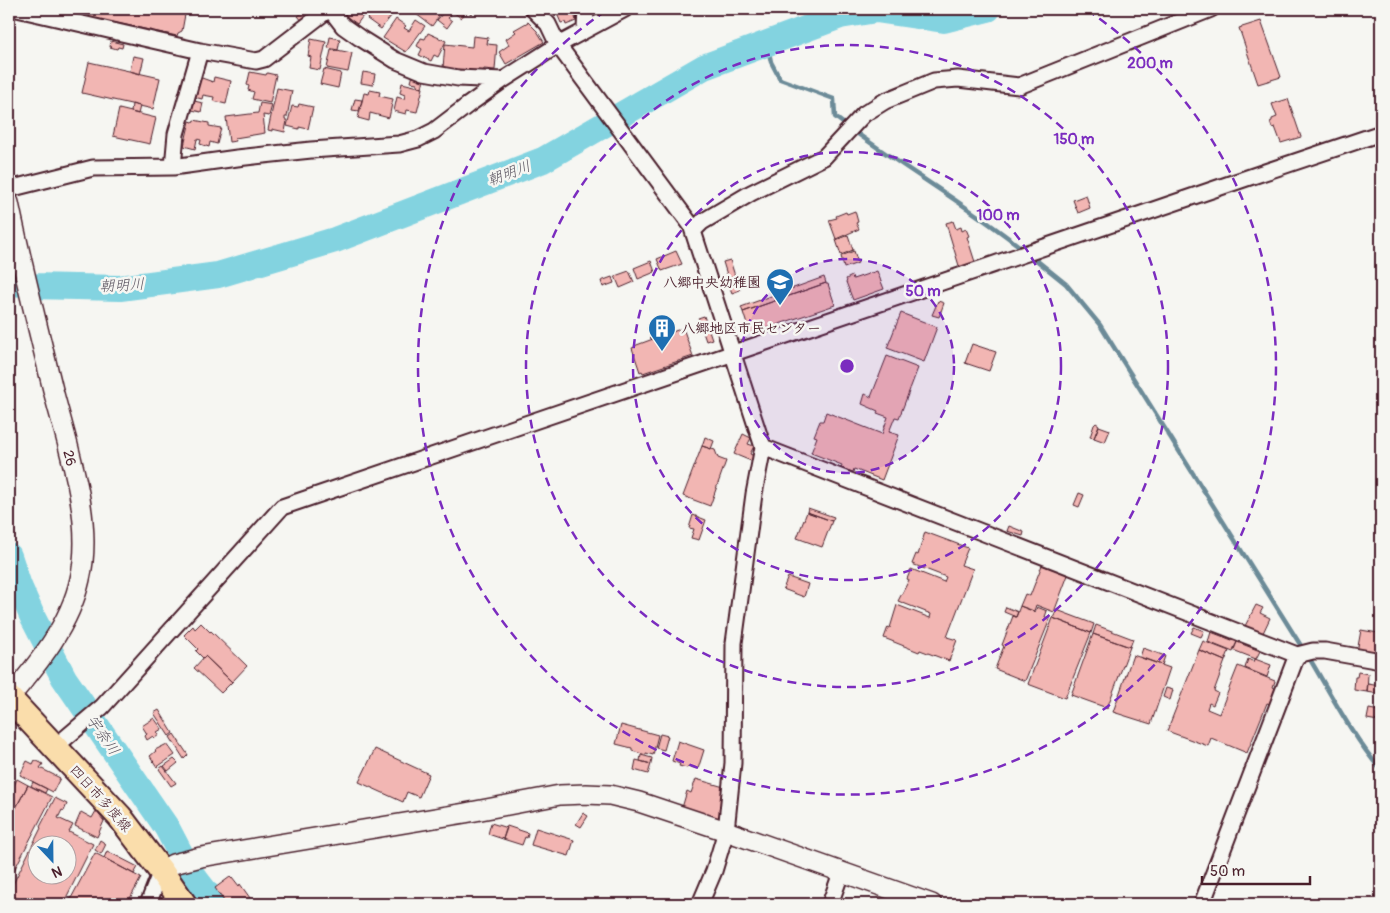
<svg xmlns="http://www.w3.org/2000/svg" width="1390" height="913" font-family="Pangolin,'Klee One',sans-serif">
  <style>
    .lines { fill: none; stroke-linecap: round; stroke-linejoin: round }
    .stream { stroke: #6c8b98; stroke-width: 4.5 }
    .river { stroke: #83d3e0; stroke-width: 26 }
    .building { fill: #f2b6b3; stroke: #4a1f2b; fill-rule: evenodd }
    .minor-casing { stroke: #4a1f2b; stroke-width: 19 }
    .tertiary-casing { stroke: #4a1f2b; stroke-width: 22 }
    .primary-casing { stroke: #4a1f2b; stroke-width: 28 }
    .minor { stroke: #f6f6f2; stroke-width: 15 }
    .tertiary { stroke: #f6f6f2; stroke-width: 19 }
    .primary { stroke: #faddab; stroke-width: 24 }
    .ring { fill: none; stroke: #7b2cbf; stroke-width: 2.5; stroke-dasharray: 9 6 }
    .labels { text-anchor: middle; stroke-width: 5; stroke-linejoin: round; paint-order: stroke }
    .poi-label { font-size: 14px; font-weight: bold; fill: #4a1f2b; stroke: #f6f6f2; text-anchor: end }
    .street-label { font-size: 14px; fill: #4a1f2b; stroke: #f6f6f2 }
    .water-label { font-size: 15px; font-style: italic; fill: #5b5561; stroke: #f6f6f2 }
    .centre { fill: #7b2cbf; stroke: #f6f6f2; stroke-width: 2.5 }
    .ring-label { font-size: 15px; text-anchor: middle; font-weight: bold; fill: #7b2cbf; stroke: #f6f6f2; stroke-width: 5; stroke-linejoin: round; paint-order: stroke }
  </style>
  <rect width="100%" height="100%" fill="#f6f6f2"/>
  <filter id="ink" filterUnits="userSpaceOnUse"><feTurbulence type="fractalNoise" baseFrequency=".02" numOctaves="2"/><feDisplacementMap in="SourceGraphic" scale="10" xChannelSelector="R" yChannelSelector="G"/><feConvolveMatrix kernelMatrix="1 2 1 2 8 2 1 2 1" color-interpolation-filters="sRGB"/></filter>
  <g filter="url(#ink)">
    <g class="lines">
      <path class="stream" d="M767,43L771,62L780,79L834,99L835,117C896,164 964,202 1024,250
        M1030,255L1066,284L1100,325L1303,649
        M1308,656C1331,694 1352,736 1381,770"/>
      <path class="river" d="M9,282L32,286L120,288L218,275L335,240L543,160L704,67L840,16L876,10L944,20L988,9
        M9,556L19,586L33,618L64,678L167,828L190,872L215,904"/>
    </g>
    <path class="building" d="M59,9H186L182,31L178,33L177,36L89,17L91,10L70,12Z
      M308,9L312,16L303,22L298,16Z
      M347,9H368L357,24L343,14Z
      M373,9H393L395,11L381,29L367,19L372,13L370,12Z
      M420,9H444L432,26L416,14Z
      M449,9H475L471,14L466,10L461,18Z
      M555,9H574L577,16L575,17L576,21L566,25L565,22L561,23Z
      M446,10L451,15L448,18L452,21L447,28L437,20Z
      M396,19L406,26L404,28L409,31L416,20L425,26L406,52L383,38Z
      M1261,21L1281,77L1258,84L1239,28Z
      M528,22L537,31L544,42L506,64L499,52L509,45L506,39L516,32L514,30Z
      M428,33L446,41L438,57L434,55L431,61L419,55L422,49L417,46L421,38L425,39Z
      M473,36L488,38L487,44L497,45L495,70L484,69L483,73L455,71L443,68L445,44L472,47Z
      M330,37L340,39L338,50L328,48Z
      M311,39L326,42L320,70L309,68L311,57L308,56Z
      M111,41L123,44L122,48L118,47L117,49L110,47Z
      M331,50L337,51V50L352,53L348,72L327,68Z
      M133,56L144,58L140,74L130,71Z
      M89,62L160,78L153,109L82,93Z
      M324,69L341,73L338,88L320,84Z
      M414,71L425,74L422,88L417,86V83L411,82Z
      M250,72L266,75L267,73L276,75L270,103L252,99L254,92L248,90L249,86L247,85Z
      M363,72L375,74L373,85L361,83Z
      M199,77L213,82L214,77L231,81L226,104L213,101L214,97L203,95L202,99L194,97Z
      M402,83L423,88L417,112L407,110L406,114L394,111L397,97L404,99L405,95L400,93Z
      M277,88L292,91L287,117H285V120H287L285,132L272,129V131L268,130Z
      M370,90L380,92L379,96L393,99L389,118L370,113L369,121L358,118L364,93L369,94Z
      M355,99L362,100L359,111L352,110Z
      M1288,99L1301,137L1281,143L1275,127L1272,128L1270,122L1272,121V119L1277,117L1272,104Z
      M194,101L203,103L201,112L192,110Z
      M260,103L272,105L269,116L263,115L265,133L235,138L236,141L229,142L226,117L258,113Z
      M132,104L140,106L138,114L131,112Z
      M299,104L313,107L308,129L299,127V129L287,126L292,106L298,107Z
      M119,109L156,118L150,144L113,136Z
      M194,120L209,123V126L221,128L217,144L210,142L209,147L200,144L201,140L197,139L195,149L184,146L190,121L193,122Z
      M1086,195L1090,208L1078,213L1073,200Z
      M855,211L858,222L856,223L859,229L836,239L829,220L837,218L836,216L846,212L847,214Z
      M953,221L956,229L961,227L962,231L966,229L969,236L967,237L975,262L960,269L946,223Z
      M848,235L853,250L841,255L836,240Z
      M676,251L682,264L662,271L657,259Z
      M854,251L858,263L844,268L841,256Z
      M730,260L735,276L728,278L723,262Z
      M651,261L655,272L638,279L634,268Z
      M629,271L634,282L620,288L615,276Z
      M877,271L884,289L853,300L846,282L847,281L846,279L852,276L853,279Z
      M612,277L614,283L603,287L601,281Z
      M735,277L740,290L732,293L727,280Z
      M824,277L826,283L743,312L741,307Z
      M826,283V284H828L835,305L750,334L743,312Z
      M938,301L944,303L939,317L932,315Z
      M901,313L937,327L924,362L887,348Z
      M704,316L712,339L706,341L698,318Z
      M661,324L665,335L651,339L648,328Z
      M683,328L693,356L643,373L642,371L640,372L632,348L635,347L634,346Z
      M972,344L996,352L989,371L965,363Z
      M887,356L918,368L899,418L895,417L889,432L899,435L882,480L854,469L853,472L841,468L842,465L811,453L817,437L814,436L820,421H823L826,412L882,434L888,417L877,413L878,411L862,404L865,394L871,397Z
      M1096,423L1099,425L1094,438L1090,437L1094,425Z
      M1099,426L1110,430L1105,442L1094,438Z
      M743,434L751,438L748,444L754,446L750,454L754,456L751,461L734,454Z
      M705,437L714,441L711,449L702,446Z
      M702,446L715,450L718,458L726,461L710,506L683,496Z
      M1079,493L1084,495L1079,507L1074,505Z
      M808,508L834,517L832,521L807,512Z
      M807,512L832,521L822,547L797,538Z
      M693,515L706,520L699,540L691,538L694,529L689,528Z
      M1009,526L1024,532L1023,536L1007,531Z
      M925,532L968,548L961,565L973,569L947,637L957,640L949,661L920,650L919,652L884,638L888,627L890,628L897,605L930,618L931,614L898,601L909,580L907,579L911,569L944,582L946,577L912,564L916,554L918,555Z
      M1042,565L1068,575L1054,612L1036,605L1034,611L1020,606L1025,594L1030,596Z
      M788,577L808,584L804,597L783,589Z
      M1256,605L1263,608L1260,613L1270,618L1262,635L1245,626Z
      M1020,606L1035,612L1037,607L1047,611L1045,617L1050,619L1025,681L995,669L1004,646L1002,645L1013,616L1016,617Z
      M1006,607L1018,612L1016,617L1004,612Z
      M1057,610L1094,624L1091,633L1053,618Z
      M1053,618L1091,633L1065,698L1028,684Z
      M201,623L210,632L211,631L247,666L232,682L205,656L203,658L196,651L198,649L184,635L193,626L195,629Z
      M1096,625L1133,639L1130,647L1093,634Z
      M1194,627L1204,631L1201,637L1191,633Z
      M1361,630L1378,633L1377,638H1381V656L1357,652Z
      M1211,632L1237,642L1233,652L1208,642Z
      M1093,634L1130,647L1107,708L1071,695Z
      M1203,641L1229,651L1225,661L1199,650Z
      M1237,642L1260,651L1256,659L1233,650Z
      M1143,648L1165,656L1162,665L1140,657Z
      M1199,650L1225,661L1214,691L1218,693L1213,705L1209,703L1207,709L1219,714L1238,666L1275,681L1273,687L1276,689L1270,704L1267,703L1247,753L1211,738L1208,746L1167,731Z
      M1133,655L1170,668L1151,724L1113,712Z
      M205,656L232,682L221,693L194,668Z
      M1248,659L1254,662L1255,659L1271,665L1267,677L1245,668Z
      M1358,672L1368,674L1367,692L1354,690L1355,677H1357Z
      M1368,684L1380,686L1379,694L1367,692Z
      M1166,688L1173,690L1170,700L1163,697Z
      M1369,709L1380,711L1378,721L1367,719Z
      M159,710L173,733L169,736L154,713Z
      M154,718L162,729L157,732L159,735L155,738L153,736L147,740L145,736L147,734L142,726Z
      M621,725L658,735L653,755L646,753V755L632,751V748L616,744Z
      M174,734L188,755L184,759L170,737Z
      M660,734L668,736L664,750L656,748Z
      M678,741L704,750L698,769L688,766L687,768L679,766L680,764L672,761Z
      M167,744L175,755L157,767L150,756L156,751L155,750Z
      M375,749L429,774L419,797L407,792L403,802L359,782Z
      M641,755L652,758L651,764L640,761Z
      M174,759L178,763L168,771L164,766Z
      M35,760L43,764L40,768L60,778L53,792L20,775L27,761L33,764Z
      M636,760L651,764L648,774L634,770Z
      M163,766L176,783L171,786L159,769Z
      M17,779L28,785L9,821V796Z
      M696,779L724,787L723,802L718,820L682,808L687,791L691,793Z
      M33,782L47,789L45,793L31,786Z
      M28,785L52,797L9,880V821Z
      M55,798L67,804L64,811L62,810L58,818L73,825L69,832L93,844L63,904H29L9,894V892L41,828L40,827ZM38,846H68V876H38Z
      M96,811L104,821L97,837L75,826L81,812L92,818Z
      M583,813L588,816L581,827L576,824Z
      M491,823L507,828L503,839L488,834Z
      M507,826L528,833L527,838L525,837L522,845L503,839Z
      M536,828L574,840L569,856L531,845Z
      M100,840L106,844L101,854L95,850Z
      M107,851L138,867L134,874L104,858Z
      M95,853L141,878L127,904H68Z
      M230,877L231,878L232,877L239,886L240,884L250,898L240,904H226L215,888Z"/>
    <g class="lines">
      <g class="minor-casing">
        <path id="minor" d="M17,9L200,51L256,61L264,59L329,9
          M330,9L343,26L360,38L395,60L424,72L458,78L503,80
          M533,9L548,24L558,45L691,225L763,447L754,494L734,643L733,763L726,831L714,871L700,904
          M585,29L586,9
          M173,167L176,134L200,51
          M9,189L93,168L173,167L237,158L311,150L399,144L418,139L434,131L468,105L503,80L558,45L625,9
          M693,231L702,222L751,193L824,157L864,114L885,101L934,81L958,79L1019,86L1211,9
          M763,447L1297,655L1313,651H1325L1381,661
          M55,747L102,707L282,507L1247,178L1381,133
          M148,904L161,871
          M830,904L841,873
          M1202,904L1297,655"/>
      </g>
      <g class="tertiary-casing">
        <path id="tertiary" d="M9,203C22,266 38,328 53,390C68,448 94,521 80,579C70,625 38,664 9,698
          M161,871L173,864L201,857L465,813L560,795L586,794L610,795L639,802L726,831L932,904"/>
      </g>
      <g class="primary-casing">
        <path id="primary" d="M9,698L120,817L161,871L184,904"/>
      </g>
      <use href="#minor" class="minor"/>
      <use href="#tertiary" class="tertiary"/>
      <use href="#primary" class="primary"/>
    </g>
  </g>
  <circle cx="847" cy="366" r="107" fill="#7b2cbf" fill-opacity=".12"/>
  <g class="ring">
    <circle cx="847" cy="366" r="107"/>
    <circle cx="847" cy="366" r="214"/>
    <circle cx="847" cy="366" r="321"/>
    <path d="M1087 10A429 429 0 1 1 607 10"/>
  </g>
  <defs>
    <g id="school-pin" transform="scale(1.4375)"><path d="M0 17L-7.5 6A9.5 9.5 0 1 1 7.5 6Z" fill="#1f6fb2" stroke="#f6f6f2"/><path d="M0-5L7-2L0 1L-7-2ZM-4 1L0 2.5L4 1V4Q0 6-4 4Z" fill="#fff"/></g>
    <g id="building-pin" transform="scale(1.4375)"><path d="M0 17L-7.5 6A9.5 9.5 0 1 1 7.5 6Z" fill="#1f6fb2" stroke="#f6f6f2"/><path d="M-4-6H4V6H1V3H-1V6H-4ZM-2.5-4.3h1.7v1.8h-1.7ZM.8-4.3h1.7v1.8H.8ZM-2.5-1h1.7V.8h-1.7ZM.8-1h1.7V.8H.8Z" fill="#fff"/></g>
  </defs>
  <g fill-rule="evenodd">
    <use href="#school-pin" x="780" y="282"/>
    <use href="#building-pin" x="662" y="328"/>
  </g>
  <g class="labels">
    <g class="poi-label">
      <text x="761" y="287">八郷中央幼稚園</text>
      <text x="681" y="333" text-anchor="start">八郷地区市民センター</text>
    </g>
    <g class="street-label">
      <text transform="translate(70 458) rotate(76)" y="5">26</text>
      <text transform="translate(101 798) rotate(48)" y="5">四日市多度線</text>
    </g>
    <g class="water-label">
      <text transform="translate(509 173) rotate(-21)" y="5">朝明川</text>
      <text transform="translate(122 285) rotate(-3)" y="5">朝明川</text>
      <text transform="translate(103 735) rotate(55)" y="5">宇奈川</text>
    </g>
  </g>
  <circle cx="847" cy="366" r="8" class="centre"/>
  <g class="ring-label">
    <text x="1150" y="68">200 m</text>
    <text x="1074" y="144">150 m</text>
    <text x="998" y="220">100 m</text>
    <text x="923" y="296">50 m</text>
  </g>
  <rect width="1390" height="913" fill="none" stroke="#f6f6f2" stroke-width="30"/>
  <rect x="15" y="15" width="1360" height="883" fill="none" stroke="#4a1f2b" stroke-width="2" filter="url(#ink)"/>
  <g transform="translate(52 860) rotate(158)"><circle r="24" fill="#f6f6f2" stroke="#b1a0a2"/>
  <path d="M0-4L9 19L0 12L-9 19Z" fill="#1f6fb2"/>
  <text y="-8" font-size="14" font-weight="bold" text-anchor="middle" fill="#4a1f2b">N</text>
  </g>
  <path d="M1202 876v8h108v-8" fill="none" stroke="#4a1f2b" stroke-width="2.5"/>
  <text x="1210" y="876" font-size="15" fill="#4a1f2b" stroke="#f6f6f2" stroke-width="4" paint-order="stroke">50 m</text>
</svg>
